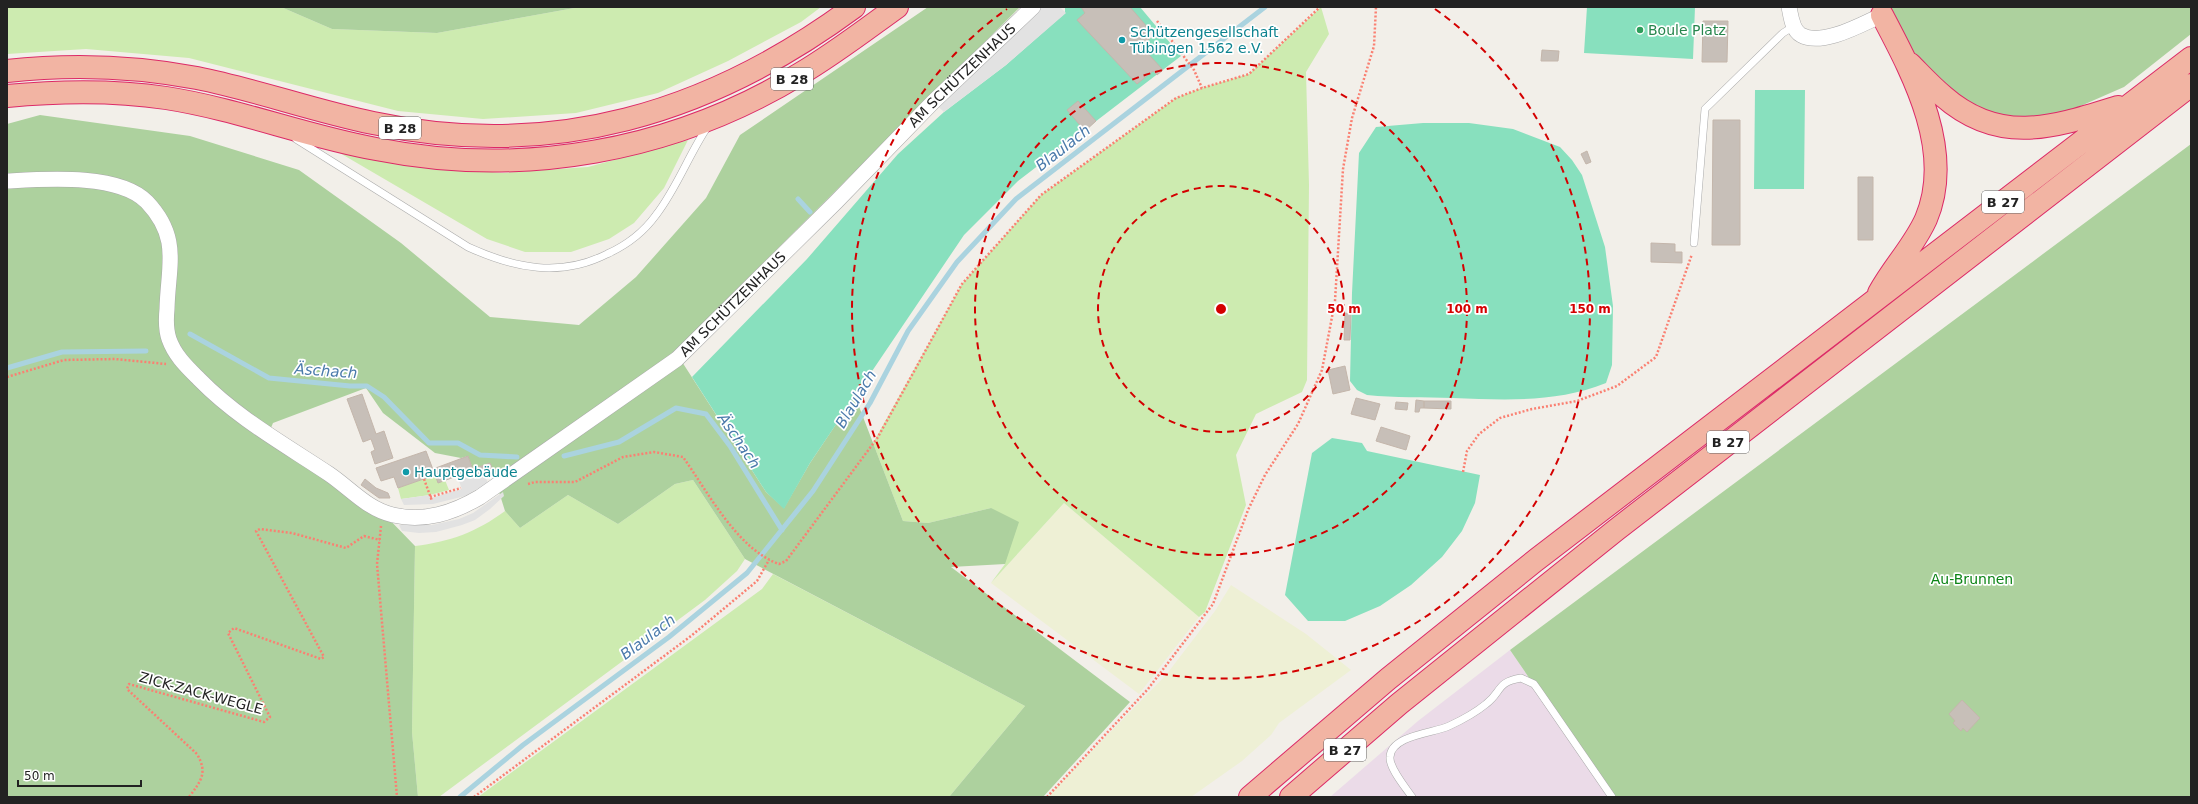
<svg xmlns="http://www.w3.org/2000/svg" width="2198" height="804" font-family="'DejaVu Sans',sans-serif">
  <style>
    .industrial { fill: #ebdbe8 }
    .farmland { fill: #eef0d5 }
    .grass { fill: #cdebb0 }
    .forest { fill: #add19e }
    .pitch { fill: #88e0be }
    .parking { fill: #e2e2e2 }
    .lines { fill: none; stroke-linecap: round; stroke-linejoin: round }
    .stream { stroke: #aad3df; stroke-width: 5 }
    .building { fill: #c7bfb8; stroke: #c4b6ab }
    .service-casing { stroke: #a9a9a9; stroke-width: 8 }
    .minor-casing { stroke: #a9a9a9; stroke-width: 16 }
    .trunk-casing { stroke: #dc2a67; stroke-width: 24 }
    .path { stroke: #fa8072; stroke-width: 2.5; stroke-dasharray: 2 2; stroke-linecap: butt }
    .service { stroke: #fff; stroke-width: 7 }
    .minor { stroke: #fff; stroke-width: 15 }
    .trunk { stroke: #f2b4a3; stroke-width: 22 }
    .ring { fill: none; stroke: #d40000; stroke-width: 2; stroke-dasharray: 7 5 }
    .leisure-dot { fill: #2e9e5b; stroke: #fff; stroke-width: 1.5 }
    .culture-dot { fill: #0f9aa8; stroke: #fff; stroke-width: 1.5 }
    .labels { text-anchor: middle; stroke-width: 3.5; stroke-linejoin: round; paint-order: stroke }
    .shield { fill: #fff; stroke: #646464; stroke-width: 1 }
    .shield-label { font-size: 13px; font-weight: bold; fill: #222 }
    .leisure-label { font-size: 14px; fill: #27864d; stroke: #fff; text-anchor: start }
    .culture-label { font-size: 14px; fill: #0d838f; stroke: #fff; text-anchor: start }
    .street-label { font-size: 14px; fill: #222; stroke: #fff }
    .park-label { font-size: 14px; fill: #0c8416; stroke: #fff }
    .water-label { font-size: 15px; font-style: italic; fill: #4a7aab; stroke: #fff }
    .centre { fill: #d40000; stroke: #fff; stroke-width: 2 }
    .ring-label { font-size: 12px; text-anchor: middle; font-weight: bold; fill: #d40000; stroke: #fff; stroke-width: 3.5; stroke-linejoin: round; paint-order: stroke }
  </style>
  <rect width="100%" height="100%" fill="#f2efe9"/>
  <path class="industrial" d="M1510,650L1611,797H1330L1418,721Z"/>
  <path class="farmland" d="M1064,503L1199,617L1139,694L991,583Z
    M1231,585L1306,634L1351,670L1279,723L1271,735L1242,761L1191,797H1047L1166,675L1215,611Z"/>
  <path class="grass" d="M7,7H281L332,29L437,33L580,7H821L801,22L728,61L658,93L576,113L483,119L398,111L189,58L86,49L7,54Z
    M1321,7L1329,34L1306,72L1309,185L1307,380L1302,392L1256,414L1236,455L1246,505L1205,612L1199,617L1064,503L991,583L1005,564L991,508L928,523L903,521L873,443L962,284L1041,195L1176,98L1202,88L1249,74Z
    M688,140L664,188L634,223L609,239L571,252H525L487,239L333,149L415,165L502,173L588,167Z
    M435,475L445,480L449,490L430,495L401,499L398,488Z
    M693,480L745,559L737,571L705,600L439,797H418L412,732L415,546C449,542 477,532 505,511L520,528L568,495L618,524L675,484Z
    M773,574L1025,706L949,797H478L762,589Z"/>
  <path class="forest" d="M281,7H580L437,33L332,29Z
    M928,7H1020L675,351L766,492L784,508L810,463L855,396L903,521L928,523L991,508L1019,522L1005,564L951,567L1130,702L1043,797H949L1025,706L745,559L693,480L675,484L618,524L568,495L520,528L505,511L490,463L473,469L468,456L461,458L435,453L383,413L366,388L273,423L268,435L382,512L415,546L412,732L418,797H7V124L40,115L190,136L299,170L401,243L490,317L579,325L636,277L706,198L740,135Z
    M1877,7H2191V34L2124,87L2028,129L1944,97Z
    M2191,144V797H1611L1510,650Z"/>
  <path class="pitch" d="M1065,7H1140L1181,56L1018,181L964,235L810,463L784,509L766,492L692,377L807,259L898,154L944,112L1006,65L1065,13Z
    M1587,7H1695L1693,59L1584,53Z
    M1755,90H1805L1804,189H1754Z
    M1423,123H1469L1513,129L1560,147L1572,160L1582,175L1605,247L1613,306L1612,365L1606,383C1556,403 1505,400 1453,398C1424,397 1395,398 1367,395L1357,390L1350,381L1352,293L1359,153L1376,127Z
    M1332,438L1362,443L1367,451L1480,475L1475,503L1462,531L1442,557L1411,585L1380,606L1345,621H1308L1285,595L1312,453Z"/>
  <path class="parking" d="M1033,7H1060L1066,13L1006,65L944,112L933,102Z
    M477,469L479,475L484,473L488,483L465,496L433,504L404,505L401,499L430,495L431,498L462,489L457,476Z
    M503,492L504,496L490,509L475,520L462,525L436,532L419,533L402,531L399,525H432L459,519L473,513Z"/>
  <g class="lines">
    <path class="stream" d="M798,199L810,212
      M190,334L269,378L350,386H367L384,397L429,443H458L480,455L517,457
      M7,368L62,352L146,351
      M564,456L619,442L676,408L706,414L730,446L782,530
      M460,797L523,745L669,637L747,573L813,491L870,403L908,331L957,262L1016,199L1265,7"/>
  </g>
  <path class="building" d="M1081,7H1130L1154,35L1141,46L1163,70L1157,75L1153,71L1137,84L1077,20L1085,13Z
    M1703,21H1728L1727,62H1702Z
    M1542,50L1559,51L1558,61H1541Z
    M1078,101L1096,121L1085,131L1067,110Z
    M1713,120H1740V245H1712Z
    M1587,151L1591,162L1586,164L1581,154Z
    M1858,177H1873V240H1858Z
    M1651,243L1675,244V252H1682V263L1651,262Z
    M1345,313L1351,314L1350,340H1344Z
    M1345,366L1350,390L1333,394L1328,370Z
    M362,394L376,434L384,431L393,458L375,464L371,452L375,450L371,439L363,442L347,399Z
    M1356,398L1380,404L1375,420L1351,414Z
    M1416,400L1424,401V408H1420L1419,412H1415Z
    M1424,401H1451V409L1424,408Z
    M1396,402L1408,403L1407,410L1395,409Z
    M1381,427L1410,436L1406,450L1376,441Z
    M426,451L435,475L398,488L394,477L381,481L376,468Z
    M468,456L473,470L438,483L433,469Z
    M490,463L493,470L479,475L476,468Z
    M365,479L376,488L388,493L390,498H379L361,485Z
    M1962,700L1980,718L1967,732L1963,728L1961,731L1953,723L1955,721L1949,714Z"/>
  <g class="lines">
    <g class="service-casing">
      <path id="service" d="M296,139L468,247C514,268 560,278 607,254C627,245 643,233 656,215C677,188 689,154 708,126
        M1694,243L1705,109L1783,33L1794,26
        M1412,797C1406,788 1389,768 1390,757C1391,735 1434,733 1449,726C1462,720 1475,713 1486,704C1502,692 1496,682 1521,678L1534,684L1539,691L1612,797"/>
    </g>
    <g class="minor-casing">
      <g id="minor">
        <path d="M1789,7C1791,16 1792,30 1801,35C1822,47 1862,24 1882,15"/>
        <path id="s1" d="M7,181C44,179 119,173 147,202C181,238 168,266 167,309C166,319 166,330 169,339C175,356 187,367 199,379C237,418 284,444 329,474C351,489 367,509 393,515C425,522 453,513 480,497L677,359L836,202L933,102L1033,7"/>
      </g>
    </g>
    <g class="trunk-casing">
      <path id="trunk" d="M1910,64C1921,75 1931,86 1943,96C2000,146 2054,127 2118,107
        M7,71C70,64 134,66 197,78C257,90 314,111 373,123C552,161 709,114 854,7
        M7,96C60,91 113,90 166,98C237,109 305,136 376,149C522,178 672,152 800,74C834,54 865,30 897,7
        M1879,293C1893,267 1914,246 1926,219C1955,151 1913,74 1882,15
        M1250,797L1388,679L1536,560L2191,58
        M1291,797L1399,704L1616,530L2191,85"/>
    </g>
    <path class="path" d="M1157,21L1194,70L1202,88
      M7,377L64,360L115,359L166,364
      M1463,472L1467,451L1479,434L1500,418L1532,409L1577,401L1617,386L1656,357L1692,254
      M424,479L432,501
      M528,484L535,482H575L623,457L654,452L683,457C708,492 737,549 779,564L786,561L878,437L962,284L1041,195L1176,98L1202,88L1249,74L1320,7
      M430,497L461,488
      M381,526L377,564L397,797
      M189,797C201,781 208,773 197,754L127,689L129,684L264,722L270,717L228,633L234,628L321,659L324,657L256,531L260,529L292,533L346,548L364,536L380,540
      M474,797L691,636L757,581L769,560
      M1047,797L1148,689L1213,604L1248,510L1265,475L1298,424L1322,370L1335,301L1343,169L1352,118L1374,46L1376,7"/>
    <use href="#service" class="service"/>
    <use href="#minor" class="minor"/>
    <use href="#trunk" class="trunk"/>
  </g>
  <g class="ring">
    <circle cx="1221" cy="309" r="123"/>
    <circle cx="1221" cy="309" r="246"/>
    <path d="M1435 9A369 369 0 1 1 1007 9"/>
  </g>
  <circle class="leisure-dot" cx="1640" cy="30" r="4"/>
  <g class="culture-dot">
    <circle cx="1122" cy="40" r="4"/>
    <circle cx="406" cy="472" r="4"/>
  </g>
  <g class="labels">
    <g class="shield">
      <rect x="771" y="68" width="42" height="22" rx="3"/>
      <rect x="379" y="117" width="42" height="22" rx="3"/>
      <rect x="1982" y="191" width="42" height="22" rx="3"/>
      <rect x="1707" y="431" width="42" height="22" rx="3"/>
      <rect x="1324" y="739" width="42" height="22" rx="3"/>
    </g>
    <g class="shield-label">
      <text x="792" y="84">B 28</text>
      <text x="400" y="133">B 28</text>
      <text x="2003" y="207">B 27</text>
      <text x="1728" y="447">B 27</text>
      <text x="1345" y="755">B 27</text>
    </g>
    <g class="leisure-label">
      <text x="1648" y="35">Boule Platz</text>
    </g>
    <g class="culture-label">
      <text x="1130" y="37">Schützengesellschaft<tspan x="1130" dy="16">Tübingen 1562 e.V.</tspan></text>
      <text x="414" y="477">Hauptgebäude</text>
    </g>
    <g class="street-label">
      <text dy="5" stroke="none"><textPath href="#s1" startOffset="1311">AM SCHÜTZENHAUS</textPath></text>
      <text dy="5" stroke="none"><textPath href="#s1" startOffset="987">AM SCHÜTZENHAUS</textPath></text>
      <text transform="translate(201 693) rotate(15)" y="5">ZICK-ZACK-WEGLE</text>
    </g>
    <g class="park-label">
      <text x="1972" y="584">Au-Brunnen</text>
    </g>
    <g class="water-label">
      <text transform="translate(1063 148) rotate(-38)" y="5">Blaulach</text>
      <text transform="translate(326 371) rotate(4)" y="5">Äschach</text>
      <text transform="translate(856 399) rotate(-59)" y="5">Blaulach</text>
      <text transform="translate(739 441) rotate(56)" y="5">Äschach</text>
      <text transform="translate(648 637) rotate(-37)" y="5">Blaulach</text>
    </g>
  </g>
  <circle cx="1221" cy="309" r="6" class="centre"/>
  <g class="ring-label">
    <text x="1344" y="313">50 m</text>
    <text x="1467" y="313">100 m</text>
    <text x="1590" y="313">150 m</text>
  </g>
  <rect width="2198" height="804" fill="none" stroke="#222222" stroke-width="16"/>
  <path d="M18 780v6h123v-6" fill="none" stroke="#222222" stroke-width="2"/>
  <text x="24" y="780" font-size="12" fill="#222222" stroke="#ffffff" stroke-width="3" paint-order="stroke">50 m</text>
</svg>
